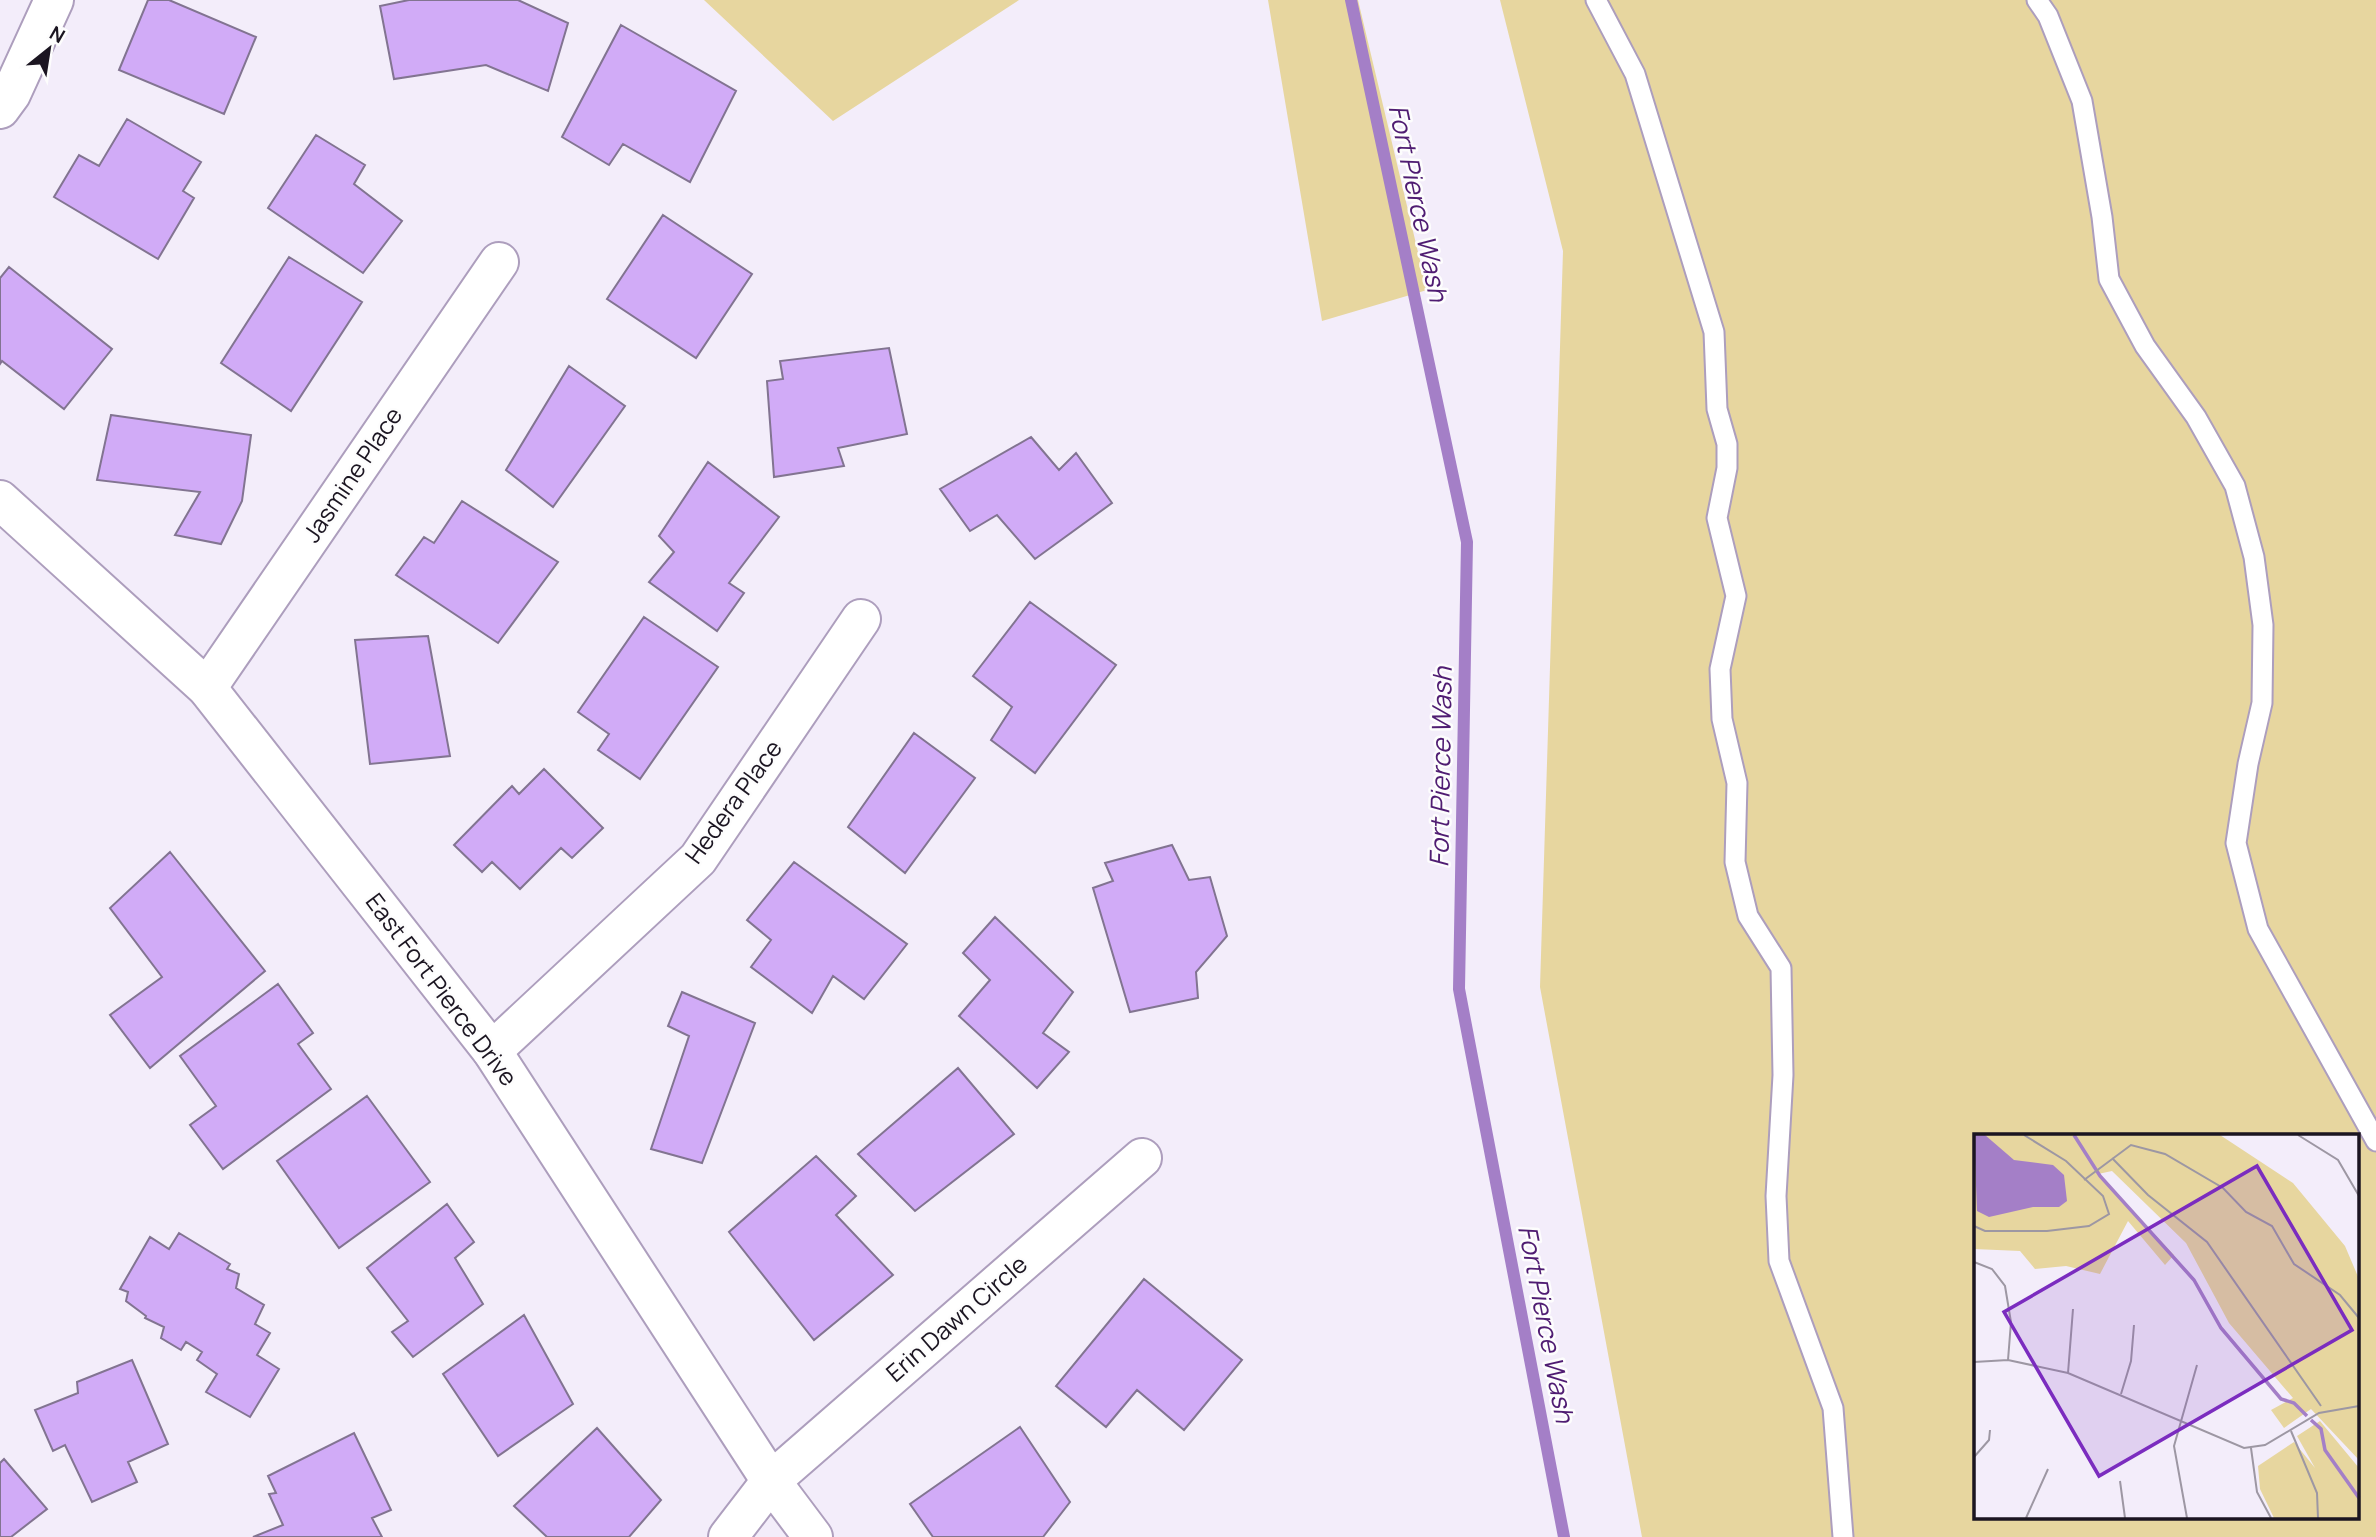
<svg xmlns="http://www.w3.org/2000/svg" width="2376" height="1537" font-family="Manrope,sans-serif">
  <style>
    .green { fill: #e7d69f; fill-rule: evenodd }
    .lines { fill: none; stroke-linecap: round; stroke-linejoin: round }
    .stream { stroke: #a47fc7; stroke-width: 12 }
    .building { fill: #d1abf7; stroke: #827491; stroke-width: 2 }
    .service-casing { stroke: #ad9ebd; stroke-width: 23 }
    .minor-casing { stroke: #ad9ebd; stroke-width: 42 }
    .tertiary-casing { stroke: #ad9ebd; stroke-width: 42 }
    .service { stroke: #fff; stroke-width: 19 }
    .minor { stroke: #fff; stroke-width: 38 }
    .tertiary { stroke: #fff; stroke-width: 38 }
    .labels { text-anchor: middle; stroke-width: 5; stroke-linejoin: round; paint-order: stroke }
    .street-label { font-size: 24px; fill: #1b1521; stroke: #fdfdfd }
    .water-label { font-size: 26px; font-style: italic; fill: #4f1c72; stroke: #fdfdfd }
    .inset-river { fill: none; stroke: #a47fc7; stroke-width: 3.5 }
    .inset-road { fill: none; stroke: #9d97a3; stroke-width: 2 }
    .view { fill: #7b2cbf; fill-opacity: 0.15; stroke: #7b2cbf; stroke-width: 3.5 }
    .inset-edge { fill: none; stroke: #1b1521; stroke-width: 3.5 }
  </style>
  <rect width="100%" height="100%" fill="#f3edfa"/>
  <path class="green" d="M704,0H1019L833,121Z
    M1268,0H1358L1427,290L1322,321Z
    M1500,0H2376V1537H1642L1540,987L1563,251ZM1975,1136H2357V1518H1975Z"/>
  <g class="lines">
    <path class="stream" d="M1351,0L1467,542L1459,989L1564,1537"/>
  </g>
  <path class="building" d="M148,0H169L256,37L224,114L119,70Z
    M409,0H518L568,23L548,91L486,65L394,79L380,6Z
    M621,25L736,91L690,182L623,144L609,165L562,137Z
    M127,119L201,162L183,191L194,198L158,259L54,197L79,155L99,166Z
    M316,135L365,165L354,184L402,221L363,273L268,208Z
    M663,215L752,274L696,358L607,299Z
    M289,257L362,302L291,411L221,363Z
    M9,267L112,349L64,409L2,361L0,364V278Z
    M889,348L907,434L838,448L844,466L774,477L767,381L783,379L780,361Z
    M569,366L625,406L553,507L506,470Z
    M111,415L251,435L242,501L221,544L175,535L200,492L97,480Z
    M1031,437L1059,470L1076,453L1112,503L1035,559L997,515L970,531L940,489Z
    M708,462L779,517L729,583L744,593L717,631L649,582L674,552L659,536Z
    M462,501L558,562L498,643L396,575L424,537L434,543Z
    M1030,602L1116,665L1035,773L991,740L1012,707L973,676Z
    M644,617L718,667L640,779L598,750L609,734L578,712Z
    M428,636L450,756L370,764L355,640Z
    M914,733L975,778L905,873L848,827Z
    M544,769L603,828L572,858L561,848L520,889L492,862L482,872L454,845L512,786L519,794Z
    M1172,845L1189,880L1210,877L1227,936L1196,972L1198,998L1130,1012L1093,888L1113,881L1105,863Z
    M170,852L265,971L150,1068L110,1015L162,977L110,908Z
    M794,862L907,944L864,999L833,976L812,1013L751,967L771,940L747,920Z
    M995,917L1073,992L1043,1033L1069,1052L1037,1088L959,1016L990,980L963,953Z
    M278,984L313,1033L298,1044L331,1089L223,1169L190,1125L216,1106L180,1056Z
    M682,992L755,1023L702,1163L651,1149L689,1036L668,1026Z
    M958,1068L1014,1134L915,1211L858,1154Z
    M367,1096L430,1182L339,1248L277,1161Z
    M816,1156L856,1196L836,1215L893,1275L814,1340L729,1232Z
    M447,1204L474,1242L455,1258L483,1304L413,1357L392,1332L408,1321L367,1268Z
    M179,1233L230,1264L227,1269L239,1274L236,1288L264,1305L255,1324L270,1333L257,1355L279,1369L250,1417L206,1392L217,1374L197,1360L202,1352L186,1342L181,1350L161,1338L164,1327L145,1318L146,1316L126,1301L128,1292L120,1289L150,1237L169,1249Z
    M1144,1279L1242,1360L1184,1430L1137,1390L1106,1427L1056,1386Z
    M524,1315L573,1404L498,1456L443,1374Z
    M132,1360L168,1444L128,1462L137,1482L92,1502L65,1445L53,1451L35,1410L78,1393L77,1382Z
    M1020,1427L1070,1502L1043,1537H933L910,1504Z
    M597,1428L661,1500L629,1537H547L514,1506Z
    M354,1433L391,1510L372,1518L382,1537H253L283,1525L269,1494L276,1493L268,1476Z
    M4,1459L47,1509L11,1537H0V1463Z"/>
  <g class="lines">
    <g class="service-casing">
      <path id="service" d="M1596,0L1635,74L1714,332L1717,409L1727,444V468L1717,518L1736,596L1720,669L1722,719L1737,783L1735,862L1748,916L1781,968L1783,1075L1776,1196L1779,1261L1833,1408L1843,1537
        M2037,0L2048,16L2082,101L2102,217L2109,279L2145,346L2196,417L2235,486L2254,557L2263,625L2262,703L2248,764L2236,843L2258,929L2376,1141"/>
    </g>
    <g class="minor-casing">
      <path id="minor" d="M0,109L11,94L54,0
        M207,688L499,262
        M492,1051L698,859L861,619
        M728,1537L771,1481L1142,1158"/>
    </g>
    <g class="tertiary-casing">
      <path id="tertiary" d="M0,500L207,688L492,1051L771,1481L813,1537"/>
    </g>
    <use href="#service" class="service"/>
    <use href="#minor" class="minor"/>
    <use href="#tertiary" class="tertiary"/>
  </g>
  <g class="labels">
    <g class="street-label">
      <text transform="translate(353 475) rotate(-56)" y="8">Jasmine Place</text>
      <text transform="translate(734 802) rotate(-54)" y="8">Hedera Place</text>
      <text transform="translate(441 990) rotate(53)" y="8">East Fort Pierce Drive</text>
      <text transform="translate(957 1319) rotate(-41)" y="8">Erin Dawn Circle</text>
    </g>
    <g class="water-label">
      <text transform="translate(1418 203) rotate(78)" y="9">Fort Pierce Wash</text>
      <text transform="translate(1441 767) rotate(-89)" y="9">Fort Pierce Wash</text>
      <text transform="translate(1546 1324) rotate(79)" y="9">Fort Pierce Wash</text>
    </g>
  </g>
  <g transform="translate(1974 1134)">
    <rect width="385" height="385" fill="#f3edfa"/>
    <path d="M0,1H246L319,49L371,112L385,145V326L337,275L310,294L297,276L319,264L255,189L212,109L138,37L124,40L200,121L191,131L154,87L126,140L92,132L61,135L46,117L0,115ZM346,287L385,334V384H300L286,355L284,332L320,308L341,334L323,302Z" fill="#e7d69f"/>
    <path d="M0,1H11L40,26L79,31L90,41L93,67L85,73H59L15,83L3,77Z" fill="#a47fc7"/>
    <path class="inset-river" d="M100,1L126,42L220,146L247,194L307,265L320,269L333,282M337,286L347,295L351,316L385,364"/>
    <path class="inset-road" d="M324,1L364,26L385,62M138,24L174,61L233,108L347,272M110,46L157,11L191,20L249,54L272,78L298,92L320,130L366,161L385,184M0,92L11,97H73L115,92L135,80L129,62L92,27L50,1M0,128L18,135L31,152L37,188L34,226M0,228L34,226L94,239L270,314L291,311L345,279L385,272M94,239L99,175M147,260L157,227L160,191M317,297L343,359L344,384M277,314L283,358L297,384M0,323L15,306L16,296M146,347L151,384M52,384L74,335M213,384L200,312L223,231"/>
    <path class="view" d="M283,32L378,196L125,342L30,178Z"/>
    <rect width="385" height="385" class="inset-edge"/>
  </g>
  <g transform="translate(49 49) rotate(30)" stroke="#fdfdfd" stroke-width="5" paint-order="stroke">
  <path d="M0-5L12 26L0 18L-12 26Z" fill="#1b1521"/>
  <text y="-10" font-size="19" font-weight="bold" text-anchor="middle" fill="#1b1521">N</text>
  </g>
</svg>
